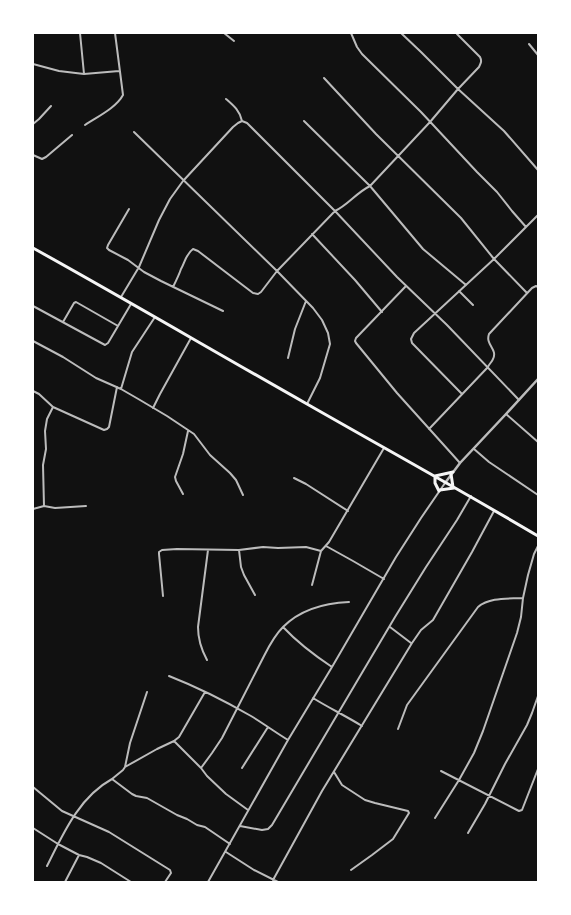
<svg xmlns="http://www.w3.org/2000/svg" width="571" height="915" font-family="'Titillium Web',sans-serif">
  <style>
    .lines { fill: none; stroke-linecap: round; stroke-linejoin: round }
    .minor { stroke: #bcbcbc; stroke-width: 2 }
    .tertiary { stroke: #bcbcbc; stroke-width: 2.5 }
    .secondary { stroke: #f5f5f5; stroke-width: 3 }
  </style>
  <rect width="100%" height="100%" fill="#111"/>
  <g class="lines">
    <path class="minor" d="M80,33L84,74
      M224,33L234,41
      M351,33L357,47L362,54L421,112L477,172L497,192L512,211L526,227
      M401,33L421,52L458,89L504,131L538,170
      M529,44L538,55
      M33,64L59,71L84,74L119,71
      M324,78L376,134L461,218L494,259L527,293
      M226,99C234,106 240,111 242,121
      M242,121L247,123L335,211L397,277L447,325L519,400
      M304,121L370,186L423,249L466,285
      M33,124L39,119L51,106
      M85,125C97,117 116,108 123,95L115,33
      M134,132L277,271L313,308L322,320L328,333L330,344L320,378L307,404
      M33,155L42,159L46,157L72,135
      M129,209L108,245L107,248L109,250L128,260L144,272L161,281L223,311
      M312,234L355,280L382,312
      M406,286L356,338L355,341L356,343L397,393L460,463
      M173,287C176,281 179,275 181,269C185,262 186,254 193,249L198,251L253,293L258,294L261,292L277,271L335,211C348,205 356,193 370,186L430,122L458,89L479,67C481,63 482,61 480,57L457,34
      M459,291L473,305
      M121,297L139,267L159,220L170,199L183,181L233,127L238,123L242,121
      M33,306L105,345L108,343L131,304
      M63,322L74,303L76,302L118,326
      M33,341L63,357L96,378L121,389L140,400L167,416L194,434L210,455L230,473L236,480L243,495
      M288,358L295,329L306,301
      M121,389L132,352L155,317
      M33,391L39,394L53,407
      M462,394L412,343L411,339L414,333L494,259L538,215
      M153,408L160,394L191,338
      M506,414L538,442
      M429,429L488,367C489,364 492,362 493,359C498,349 485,345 489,334L532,288L536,286L538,287
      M474,449L489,462L538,495
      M294,478L306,484L348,511
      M183,494L176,481L175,477L183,454L188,431
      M44,506L55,508L86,506
      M33,509L44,506L43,465L46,449L45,431L47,419L53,407L104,430L107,429L109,427L117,387
      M326,546L353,561L384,579
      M239,550L241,567L244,575L255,595
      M312,585L321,551
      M163,596L159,554V552L162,550L177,549L239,550L263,547L278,548L306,547L321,551L329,542L384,448
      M283,627C298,643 314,655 332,667
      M390,627L411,643
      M207,660C201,649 198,639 198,627L208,550
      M169,676C197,687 225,701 251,716C264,724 275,732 288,740
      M313,698C329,708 346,716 362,726
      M398,729L407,705L478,607C490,597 508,599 523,598
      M174,741L201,768L207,776L226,794L248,810
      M125,767L157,749L174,741L179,737L205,692
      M201,768L212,753L222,738L264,656C269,646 275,635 283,627C301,609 325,603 349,602
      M242,768L268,727
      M441,771L519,811L522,810L538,769
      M334,772L342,785L365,800L375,803L408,811L409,813L393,839L372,855L351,870
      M112,779L123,770L125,767L130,743L147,692
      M33,787L62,811L109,832L170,870L171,873L165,882
      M435,818L459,780L474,753L483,731L517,633L521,617L523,598L528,575L534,554L538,546
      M240,826L262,830L268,829L272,825L395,617L426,567L457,520L471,496
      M33,828L58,844L79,855L87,857L101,863L131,882
      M468,833L485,804L505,764L527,725L532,713L538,696
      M226,852L254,870L278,882
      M47,866C63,834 79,797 112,779L132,794L136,796L147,798L177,815L187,819L197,825L205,827L230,844
      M273,880L322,791L412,643L421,630L433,620L472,552L494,511
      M65,882L79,855
      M208,882L288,740L332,667L396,557L421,518L445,483"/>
    <path class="tertiary" d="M445,483L460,463L506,414L538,379"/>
    <path class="secondary" d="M33,248C125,299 215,352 307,404C384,448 462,491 538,536
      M451,474L453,487
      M435,476L453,472
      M435,477V483L439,491
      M440,490L454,488"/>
  </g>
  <rect width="571" height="915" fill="none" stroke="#ffffff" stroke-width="68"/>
</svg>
